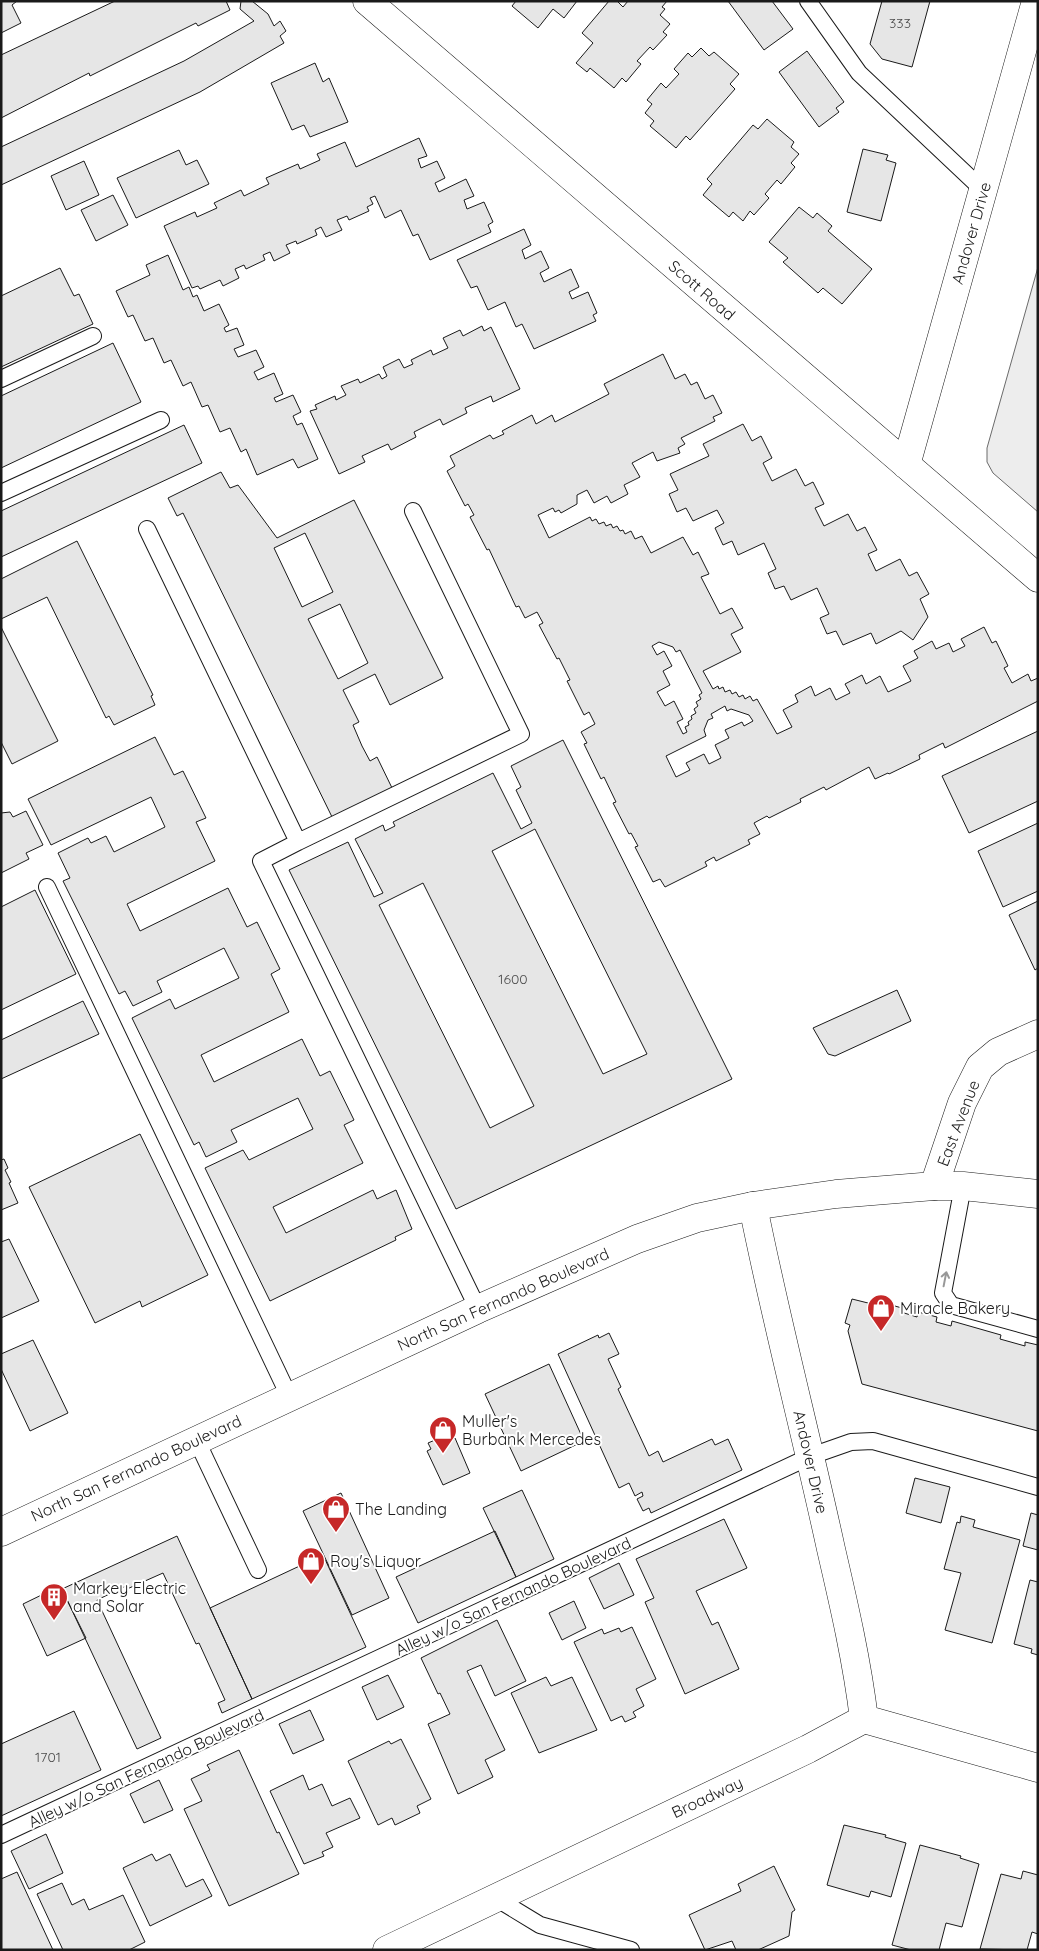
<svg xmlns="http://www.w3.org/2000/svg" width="1039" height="1951" font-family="Quicksand,sans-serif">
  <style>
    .green { fill: #ededed; stroke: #6a6a6a }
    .building { fill: #e6e6e6; stroke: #1a1a1a; fill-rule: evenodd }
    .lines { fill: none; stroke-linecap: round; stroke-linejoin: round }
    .service-casing { stroke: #1a1a1a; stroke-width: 18 }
    .minor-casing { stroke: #1a1a1a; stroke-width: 29 }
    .primary-casing { stroke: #1a1a1a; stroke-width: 29 }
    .service { stroke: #fff; stroke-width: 16 }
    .minor { stroke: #fff; stroke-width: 28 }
    .primary { stroke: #fff; stroke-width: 28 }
    .oneway { stroke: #989898 }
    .labels { text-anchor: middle; stroke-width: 4; stroke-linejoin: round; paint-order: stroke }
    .number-label { font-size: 14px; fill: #4d4d4d }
    .street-label { font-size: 16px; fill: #1a1a1a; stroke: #fff }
    .poi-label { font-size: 16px; fill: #1a1a1a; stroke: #fff; text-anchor: start }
  </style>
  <rect width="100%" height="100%" fill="#fff"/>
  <path class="green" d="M1038,267V512L993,473L987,462V448Z"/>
  <path class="building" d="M1,1H17L12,5L21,23L1,33Z
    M115,1H226L230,10L198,26L196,23L90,76L89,73L1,118V55Z
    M241,1H252L268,14L274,26L280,21L286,31L280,36L284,43L200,92L1,185V147L184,61L254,21L240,9Z
    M516,1H577L564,18L553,9L538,28L512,6Z
    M609,1H617L623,7L628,1H667L662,7L665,9L660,15L670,24L663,32L667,35L653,50L650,47L637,61L641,64L626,82L622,78L614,88L590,68L587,72L576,63L593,43L582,33Z
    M728,1H772L793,29L764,50Z
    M882,1H930L912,67L882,59L870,44Z
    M701,48L709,56L714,52L739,74L730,84L735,89L690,140L686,136L676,148L650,126L654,121L645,113L652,104L647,100L661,83L666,88L679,74L674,69L688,53L692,57Z
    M807,51L844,102L836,108L839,112L819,127L779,72Z
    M315,63L323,82L329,78L348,122L310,137L304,125L292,130L271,83Z
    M767,119L794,142L791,147L799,154L791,163L795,167L781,184L777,180L765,194L769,198L754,215L750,211L743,221L733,212L729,217L703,195L712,184L707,179L753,125L758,129Z
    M419,138L427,156L418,159L421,168L437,161L445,178L435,183L439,192L466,179L474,196L464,200L467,209L484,202L493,222L488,225L491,232L430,260L418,234L413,236L401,210L385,218L375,196L370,198L373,204L367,207L369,211L349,220L347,216L337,220L342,230L326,237L321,227L315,230L317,235L297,244L296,241L286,245L290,253L274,261L270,252L263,255L265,260L246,269L244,265L235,269L239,278L223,286L220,280L200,289L198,286L192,288L164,226L195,212L197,217L217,208L214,203L241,190L244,196L269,184L266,178L298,164L300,169L320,160L317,154L345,142L356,167Z
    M863,149L888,155L886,160L896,163L881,221L847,212Z
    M179,150L186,165L197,160L209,184L136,218L117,178Z
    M84,161L99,195L66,210L51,176Z
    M113,195L128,225L96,241L81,210Z
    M799,207L813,218L817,213L832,226L828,231L872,269L842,304L823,288L818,293L783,262L788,258L769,242Z
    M524,229L531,245L522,250L525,259L541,251L549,268L540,273L544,282L571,269L579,287L569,292L572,299L588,292L597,313L593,315L596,321L534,349L522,324L516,327L505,302L488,310L477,286L471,288L457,260Z
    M168,255L183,290L189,287L193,297L197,295L204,311L219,304L229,325L224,328L226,332L237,328L244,345L234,349L238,357L256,350L264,367L254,372L258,380L274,373L283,394L274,398L276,402L293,395L301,412L293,416L297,425L302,423L318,459L298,468L293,459L257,475L246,449L241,452L230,428L220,432L208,405L202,407L191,382L183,386L171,360L164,363L153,338L145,341L133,315L128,317L116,291L150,275L146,265Z
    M60,268L74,296L79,294L93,324L1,367V296Z
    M482,326L484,331L491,327L520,389L493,402L491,396L465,408L467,413L443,425L440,419L414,432L416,437L391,450L388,444L362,456L365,462L339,474L310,411L317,409L315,405L335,396L336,400L346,395L341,386L358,379L360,383L379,374L382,379L387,376L383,367L399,359L404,368L413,364L411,360L431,350L433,355L448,348L443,338L460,330L463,336Z
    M113,343L141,402L1,468V396Z
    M663,354L675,379L685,374L691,385L697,382L705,399L713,395L722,413L713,417L715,421L681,438L685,444L678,448L680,453L657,461L653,452L632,463L640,477L624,485L628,494L611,503L607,496L594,503L587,490L577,495V504L561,513L559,510L555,512L553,508L538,515L549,538L590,517L592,521L596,519L599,524L604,522L606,526L611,524L613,528L617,526L620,531L623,530L625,534L631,531L635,539L642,536L651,553L683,537L693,555L698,552L709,574L701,577L720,614L732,608L743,628L731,634L741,652L703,671L713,689L718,686L719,689L723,687L725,692L730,690L732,694L736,692L739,697L743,695L745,699L750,696L753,701L757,699L777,734L792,727L783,710L798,702L795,695L811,686L815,696L830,688L836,700L850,693L845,684L862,675L866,684L880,676L888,692L911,681L903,666L918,658L914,651L932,641L936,649L949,643L953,652L965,646L961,639L984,627L992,643L996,641L1008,666L1004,668L1012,683L1028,674L1031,681L1038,678V701L945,748L943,743L919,755L920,759L889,774L888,773L875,779L869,767L826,790L824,787L800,799L801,802L769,818L767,816L754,823L760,834L748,840L750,844L716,861L714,857L705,862L707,866L665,887L660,879L653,882L635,847L638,846L631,833L629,834L613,803L616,802L604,777L601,779L584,744L587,743L581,732L595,724L589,712L584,715L567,681L570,680L559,658L557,659L539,625L543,623L537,612L525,618L519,606L516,607L489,549L487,550L470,517L474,515L468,504L465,506L447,471L455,466L450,456L490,435L493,439L504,434L502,431L532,415L536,424L552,415L555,422L609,394L604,384ZM659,642L673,647L676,652L680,650L702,693L699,695L701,699L696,702L698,706L694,709L696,713L691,716L692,719L688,722L689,725L685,727L687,732L683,734L677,722L683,719L674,701L665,706L657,692L670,685L663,671L672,666L664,651L657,655L652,646ZM725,706L727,711L731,709L749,715L753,721L744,726L742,722L725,730L729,738L715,745L721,758L709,764L704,754L686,763L690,770L676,777L666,756L706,736L704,730L708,720L713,718L711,714Z
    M743,424L752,441L761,436L772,458L763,463L772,481L796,469L805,486L813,482L824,504L815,508L824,526L848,514L857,531L865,527L877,550L868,554L876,571L900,559L909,576L917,572L929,594L920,599L928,617L913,640L901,631L876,644L871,633L843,645L836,631L827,634L820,618L829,614L817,588L791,600L784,586L775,589L768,573L776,569L764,543L738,555L732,541L723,545L715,528L724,523L717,510L693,521L686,508L677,512L669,494L678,490L670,474L709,456L703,444Z
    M184,425L202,463L1,557V511Z
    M221,472L230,488L238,485L277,538L354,500L443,678L390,705L375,674L343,690L359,722L353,725L362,746L370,761L377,757L393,790L334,821L183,513L177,516L168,498ZM305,533L333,592L302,607L274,548ZM340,604L368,663L338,679L308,619Z
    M77,541L153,695L151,696L155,705L114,725L109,716L106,718L47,597L1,619V579Z
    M1,627L58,741L12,764L1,742Z
    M1038,731V801L969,833L942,776Z
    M155,737L174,775L183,771L206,818L196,822L215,861L127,904L140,931L228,888L247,927L257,922L280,969L271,974L289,1012L201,1055L214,1082L302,1039L320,1076L330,1071L354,1120L344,1125L363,1163L273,1207L286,1233L373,1190L377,1199L396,1190L412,1229L395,1237L396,1240L270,1301L205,1168L243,1150L249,1160L313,1129L298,1098L231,1130L237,1142L206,1157L199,1142L194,1145L132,1018L170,999L175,1009L239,978L224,948L157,981L162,992L133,1006L125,991L119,994L63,881L70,878L58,853L88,838L91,843L106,836L114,852L165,827L151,797L51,845L28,799Z
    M563,740L732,1079L456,1209L289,870L348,842L374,897L383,893L355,839L383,825L385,831L395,826L393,822L493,773L521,829L532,823L516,790L521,787L511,766ZM535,829L647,1054L603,1074L492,851ZM423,883L534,1106L490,1128L379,905Z
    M26,811L43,845L26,853L29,859L1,873V813L10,812L13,817Z
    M1038,823V891L1003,907L978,851Z
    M35,890L76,974L1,1010V907Z
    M1038,901V968L1035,970L1009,915Z
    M897,990L911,1021L835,1056L828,1054L813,1028Z
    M83,1001L99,1034L1,1079V1040Z
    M140,1134L208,1275L142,1307L140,1301L95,1323L29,1187Z
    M4,1159L8,1168L5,1170L11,1182L9,1183L18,1203L1,1210V1160Z
    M9,1239L39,1301L1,1318V1242Z
    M852,1299L876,1305L877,1301L902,1308L901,1312L917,1317L918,1312L937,1317L936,1322L951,1326L952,1321L1001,1335L1000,1339L1025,1346V1342L1038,1345V1431L862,1384L848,1331L850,1325L845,1323Z
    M609,1333L619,1354L608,1359L621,1387L618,1389L649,1456L658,1451L663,1462L712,1439L715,1445L728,1439L742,1470L651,1513L649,1508L643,1511L637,1499L643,1496L642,1492L635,1496L629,1483L619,1488L558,1354L598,1335L599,1338Z
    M33,1340L68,1413L30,1431L1,1369V1354Z
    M549,1364L584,1441L521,1471L485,1394Z
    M449,1434L452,1440L455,1438L470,1473L443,1485L427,1451L431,1449L428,1443Z
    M915,1478L950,1487L941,1523L906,1513Z
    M522,1490L554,1559L516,1577L483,1508Z
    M341,1493L389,1598L352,1615L303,1511Z
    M1031,1513L1038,1515V1550L1023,1546Z
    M961,1516L975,1520L973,1527L1020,1540L992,1643L945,1630L961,1573L944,1569L957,1522L960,1523Z
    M724,1519L747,1568L696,1591L712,1625L718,1622L739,1669L685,1694L645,1602L654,1598L636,1559Z
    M495,1531L516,1577L418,1623L396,1577Z
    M177,1536L252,1699L222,1713L218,1703L225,1700L199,1643L196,1644L163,1573L127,1589L126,1586L97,1600L161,1738L137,1749L62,1589Z
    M323,1555L366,1647L252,1699L210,1608Z
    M619,1563L634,1595L604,1609L589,1578Z
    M1030,1580L1038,1582V1655L1031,1653L1032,1649L1014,1644Z
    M60,1586L86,1638L47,1656L23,1604Z
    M574,1601L586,1628L562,1640L549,1613Z
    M497,1620L526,1681L495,1696L481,1665L467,1671L505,1750L485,1760L493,1777L458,1794L428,1724L450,1714L440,1693L438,1694L421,1658Z
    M632,1627L656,1679L636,1689L644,1706L633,1712L636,1717L625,1722L622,1716L611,1721L574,1642L602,1629L604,1634L619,1628L621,1632Z
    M388,1675L404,1707L377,1720L362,1687Z
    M546,1677L551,1686L572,1677L597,1730L539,1753L511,1693Z
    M310,1710L324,1740L293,1754L279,1724Z
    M74,1711L101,1770L1,1816V1744Z
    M401,1739L431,1799L417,1806L420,1813L395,1825L392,1818L378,1825L348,1761L389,1741L391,1744Z
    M239,1750L277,1833L279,1832L299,1874L229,1906L184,1809L202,1801L191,1779L210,1770L207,1765Z
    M303,1775L309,1790L322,1784L332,1806L350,1798L360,1818L326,1833L333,1847L322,1852L324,1856L304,1864L270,1791Z
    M159,1780L173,1810L144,1823L130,1794Z
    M844,1825L886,1835L885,1837L906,1843L891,1897L871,1891L869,1897L827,1885Z
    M46,1834L63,1873L29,1889L11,1851Z
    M920,1845L961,1856L960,1858L979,1864L962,1927L946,1923L939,1950H911L892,1945Z
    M152,1854L156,1861L170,1854L186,1887L203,1879L212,1896L150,1926L123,1868Z
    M774,1866L795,1910L792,1912L789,1936L758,1950H736L732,1941L705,1950L689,1915L741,1891L738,1884Z
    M1023,1871L1038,1875V1934L1032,1932L1027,1950L980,1949L1001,1874L1021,1879Z
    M17,1872L53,1950H1V1879Z
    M62,1883L72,1905L84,1899L89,1910L123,1895L145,1942L129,1950H63L37,1894Z"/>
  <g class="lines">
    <g class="service-casing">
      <path id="service" d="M808,1L859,73L983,190
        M1,379L93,336
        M1,493L161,420
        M147,529L298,842L261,861L478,1309
        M298,842L521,734L413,511
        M47,887L289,1396
        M963,1186L943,1293L951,1305L1038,1329
        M196,1439L258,1570
        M1,1835L811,1456L851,1442L873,1441L1038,1487
        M494,1897L540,1925L631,1950"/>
    </g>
    <g class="minor-casing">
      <path id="minor" d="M367,1L1038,578
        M906,465L1036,1
        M934,1186L962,1103L980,1067L998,1052L1038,1034
        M753,1206C776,1321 806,1434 831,1549C844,1605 857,1661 864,1719
        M387,1950L808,1749L864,1719L1038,1768"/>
    </g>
    <g class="primary-casing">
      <path id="primary" d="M1,1532L478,1309L637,1239L697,1218L753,1206L836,1194L934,1186H963L1038,1194"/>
    </g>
    <use href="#service" class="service"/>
    <use href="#minor" class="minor"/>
    <use href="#primary" class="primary"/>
  </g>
  <defs><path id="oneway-shaft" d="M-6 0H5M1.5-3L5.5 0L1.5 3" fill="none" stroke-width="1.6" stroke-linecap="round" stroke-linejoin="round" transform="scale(1.25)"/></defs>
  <use class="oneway" href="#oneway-shaft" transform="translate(945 1279) rotate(-79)"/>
  <defs>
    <g id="shop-pin" transform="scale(1.4375)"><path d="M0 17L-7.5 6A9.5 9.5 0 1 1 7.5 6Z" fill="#c62828" stroke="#fff"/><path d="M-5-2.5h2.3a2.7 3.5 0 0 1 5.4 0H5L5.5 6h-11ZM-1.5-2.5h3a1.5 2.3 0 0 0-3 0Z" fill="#fff"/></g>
    <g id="building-pin" transform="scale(1.4375)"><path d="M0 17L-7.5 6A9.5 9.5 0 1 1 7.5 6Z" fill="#c62828" stroke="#fff"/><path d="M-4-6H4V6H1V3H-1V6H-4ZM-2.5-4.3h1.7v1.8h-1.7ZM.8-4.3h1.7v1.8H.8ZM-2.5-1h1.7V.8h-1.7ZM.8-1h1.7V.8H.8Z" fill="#fff"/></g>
  </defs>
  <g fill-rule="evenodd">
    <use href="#shop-pin" x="881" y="1308"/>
    <use href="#shop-pin" x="443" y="1430"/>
    <use href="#shop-pin" x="336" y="1509"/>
    <use href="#shop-pin" x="311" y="1561"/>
    <use href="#building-pin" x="54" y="1597"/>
  </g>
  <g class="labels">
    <g class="number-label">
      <text x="900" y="28">333</text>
      <text x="513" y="984">1600</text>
      <text x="48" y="1762">1701</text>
    </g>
    <g class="street-label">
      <text transform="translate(971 233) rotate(-74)" y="6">Andover Drive</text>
      <text transform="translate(702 290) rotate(41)" y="6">Scott Road</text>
      <text transform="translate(958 1123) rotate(-69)" y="6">East Avenue</text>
      <text transform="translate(503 1299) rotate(-24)" y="6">North San Fernando Boulevard</text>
      <text transform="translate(811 1462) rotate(77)" y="6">Andover Drive</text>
      <text transform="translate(136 1468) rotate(-25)" y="6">North San Fernando Boulevard</text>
      <text transform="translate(513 1596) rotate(-25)" y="6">Alley w/o San Fernando Boulevard</text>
      <text transform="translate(146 1768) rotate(-25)" y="6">Alley w/o San Fernando Boulevard</text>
      <text transform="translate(707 1797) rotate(-25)" y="6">Broadway</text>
    </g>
    <g class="poi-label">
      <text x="900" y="1314">Miracle Bakery</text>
      <text x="462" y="1427">Muller's<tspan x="462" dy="18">Burbank Mercedes</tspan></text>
      <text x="355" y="1515">The Landing</text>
      <text x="330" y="1567">Roy's Liquor</text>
      <text x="73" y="1594">Markey Electric<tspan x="73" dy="18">and Solar</tspan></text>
    </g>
  </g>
  <rect width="1039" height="1951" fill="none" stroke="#1a1a1a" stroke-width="5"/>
</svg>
